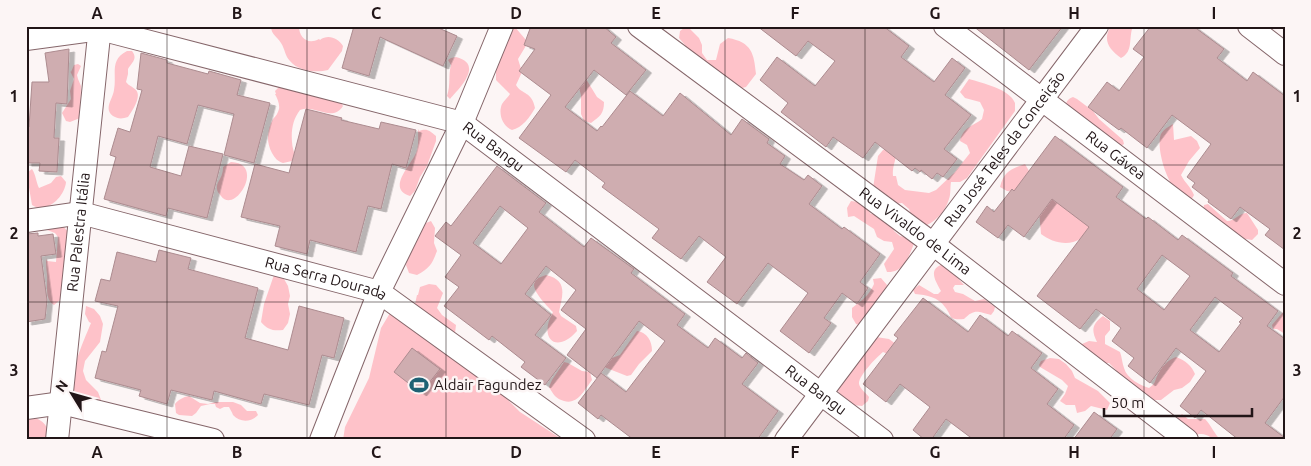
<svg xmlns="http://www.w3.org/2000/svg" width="1311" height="466" font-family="Ubuntu,sans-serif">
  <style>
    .green { fill: #fec2c9 }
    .building { fill: #cfadb0; stroke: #ac8b8f; fill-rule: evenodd; filter: url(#shadow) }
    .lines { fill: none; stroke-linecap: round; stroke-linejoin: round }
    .street-casing { stroke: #85666a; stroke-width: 24 }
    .street { stroke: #fff; stroke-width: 22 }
    .grid { fill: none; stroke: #211517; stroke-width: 1; stroke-opacity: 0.55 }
    .labels { text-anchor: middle; stroke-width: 5; stroke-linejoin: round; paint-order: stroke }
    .street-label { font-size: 15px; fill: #211517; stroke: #fcf5f5 }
    .poi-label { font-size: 15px; fill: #211517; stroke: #fcf5f5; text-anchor: start }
    .neatline { fill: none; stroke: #211517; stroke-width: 2 }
    .grid-label { font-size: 16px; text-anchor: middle; font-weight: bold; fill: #211517 }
  </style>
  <defs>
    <filter id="shadow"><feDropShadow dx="5.5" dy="3" stdDeviation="0" flood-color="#0004"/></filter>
  </defs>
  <rect width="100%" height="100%" fill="#fcf5f5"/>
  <path class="green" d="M271,26H299C299,38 308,45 319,39L320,40C328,34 338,38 343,46L342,51L328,70C316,73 298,71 290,61C285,56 285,49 281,43C277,36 271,35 271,26Z
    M507,26H514L526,40L527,44L518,59L522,72L516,85C522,95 532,91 535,108C530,117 522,128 512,130C502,126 498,113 502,104C504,101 508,97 510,94L496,80V62Z
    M687,26L699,38L702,45V53L707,60H716L720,44L728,38C752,42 754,54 756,74L746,87L738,89L693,59L685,45L679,38L680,31Z
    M1111,26H1133C1128,39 1134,51 1121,58C1109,49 1102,40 1111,26Z
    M127,51H132C138,59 132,62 128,69V74L126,82C129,86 132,86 136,90C142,97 132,111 128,117C122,119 118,119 113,116C103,109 113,99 114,90C117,74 109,60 127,51Z
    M456,57C484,64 460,88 450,99L447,96C451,84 448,76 451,65L448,60L451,58Z
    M78,64L81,66L77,75L78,79L81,86L80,118L70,122L66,121L62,113L71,99L70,91L74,79L70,71L71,72L74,65Z
    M583,74L597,97L604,102C604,114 600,116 591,123L584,121L581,114V95L579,88Z
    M969,79C982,83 1010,89 1015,103C1015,105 1015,108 1015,111L967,178L960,182H951C950,187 951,194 949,199C946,210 937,220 927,225L920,222L912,216L909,209L902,203L893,204L873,188L878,156L883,150L890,148L897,151C896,160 892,167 893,176H896L898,185L905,190L929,193L936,190L955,172L970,153L967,145L960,141C963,127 972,127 982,119L984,110L980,102L965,98L960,92Z
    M281,85L341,103L343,106C332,123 315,104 300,110C293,119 291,130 292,142C292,148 295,153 295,159L292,161L283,163C277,161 275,158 272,153C266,142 267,130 273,119C276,116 278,113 279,109C280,104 277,98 275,94H276L275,91Z
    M1073,97L1077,99L1093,111L1099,119L1123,140L1124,144L1121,146L1066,106C1066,101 1068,99 1073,97Z
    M1173,124L1174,140L1191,136L1197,141L1200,148L1189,161L1181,175C1185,183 1191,187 1194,195L1190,202C1185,197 1177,192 1173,186C1165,176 1156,146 1161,134C1164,129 1168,127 1173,124Z
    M418,129L419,131C427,128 430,131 436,136V141L427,166L420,177L415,191L410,196C386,189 411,165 416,153C419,146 418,137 418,129Z
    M231,162C266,163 235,215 221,196C219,194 217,191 217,189C216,183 221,179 222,174C223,171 223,169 223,167Z
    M1025,164L1029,171L1028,174L1097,221C1092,227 1087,235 1080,239C1068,247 1051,242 1041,234L1039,210L1022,193L1007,191L1000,187C1004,171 1011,169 1025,164Z
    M32,169C36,175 36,182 39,188L51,183L56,177L61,176L66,182C65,196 47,215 32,205L27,176L28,172Z
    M851,201C861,202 865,206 871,214L878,212L891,223L894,231L900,236L908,238L914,243C911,252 905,268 895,271C892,272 889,272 887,272L884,264L894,249L892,242L884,241L877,237L874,229L854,216L848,217L847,208Z
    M1208,204L1227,221C1235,221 1239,213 1247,213L1258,230V234L1252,240L1227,236L1203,211L1204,205Z
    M431,221L435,228L434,243L437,251C432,264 430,268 417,275L409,273L406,265L410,249L421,225Z
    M47,226H63L69,233L61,296L60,300L54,305C44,299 48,284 47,274C46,268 46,264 46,258L47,261L56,262L58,237L55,233L47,230Z
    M941,265H946L964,285H955L953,288L955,292L963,294L975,301L984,299L995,307L994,311L991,315C977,311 974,309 964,319C947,320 953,317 945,307C938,297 927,295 915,294L913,290L919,285L934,294H938L941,291C936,282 928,270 941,265Z
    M275,272L284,279L288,286L290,296L288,304L290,314L288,323L283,330C273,331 268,330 261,322L264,304Z
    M546,275C569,280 562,297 559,312L561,316L576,326L577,331C556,355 538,338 553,312C548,307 534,293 534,285C534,282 536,280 538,278Z
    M881,278L887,285L885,293L873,304L872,311L863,326L856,324L852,317V308C863,299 868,297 874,284L873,279Z
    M429,284L436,285L443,293L437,308L442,315L456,325L455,333L449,337L417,312L415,304L417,295H418L420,287Z
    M86,306L94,309L100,316L103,324L100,342L85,361L83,371L86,380L98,392L101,400L93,403C86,400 77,397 74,390C68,374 85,338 91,323L89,322L85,314Z
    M1284,311H1285V334L1277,329H1273L1272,325Z
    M390,313L486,378L520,412L563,440H343L345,427L369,378L381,328Z
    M1103,316L1110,321V330L1105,336V344L1120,352C1122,357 1122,363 1124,368C1127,379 1140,385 1149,388C1157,382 1154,382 1158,374C1162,366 1168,360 1176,357C1186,361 1191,365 1195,374L1190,382L1182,388L1174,390L1161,400H1153L1120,378L1116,370L1109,363H1102L1083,353L1082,344L1089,341L1097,342C1091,330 1092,324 1103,316Z
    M637,331C647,332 652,341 652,351L639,364L631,375L627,376L604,367L612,358L620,355Z
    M876,337L889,339L900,347L895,357L883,352C877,357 858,376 859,384C860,389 866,393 869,397L868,401L862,406L853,405L840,394L838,391V381Z
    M1050,358L1059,359L1066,364L1072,371L1075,378L1098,391L1110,403L1107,410L1091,406L1085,411L1077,413L1075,405H1066L1060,401L1065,394L1068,386L1062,380L1040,367L1039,365L1041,361Z
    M564,362L568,363L582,371L590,372L592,380C585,389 578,405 564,401C556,399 553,394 549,387L552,380Z
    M189,396L200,403L208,404L216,402H233L241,405L247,411H256L258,415C252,422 240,423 233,415C232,412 230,409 229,407H224L220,409L216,407L215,404H210L201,406L196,413L192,416L179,415L176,413L175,404C178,400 183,397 189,396Z
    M1182,414L1188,419H1205C1212,426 1214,434 1221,440C1208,440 1208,430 1193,436L1175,420Z
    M26,415C35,417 46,421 48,431C49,434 48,437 48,440H26Z"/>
  <path class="building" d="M354,26H434L457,36L443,66L380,37L369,76L342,68Z
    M531,26H603L616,37L611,43L646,70L626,95L594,70L565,107L597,131L601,126L602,127L630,91L663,116L680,93L731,135L742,119L769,139L767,143L785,156L780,164L804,180L808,175L822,186L809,204L842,229L844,227L880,254L860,282L868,288L857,304L842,293L824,318L831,323L809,353L780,331L808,293L768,263L737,304L707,282L726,257L699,236L681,259L652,238L659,229L602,187L605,183L575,160L566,172L519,138L551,95L519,71L535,49L524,45Z
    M757,26H883L909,46L901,57L934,82L952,58L965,68L945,95L971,115L944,149L957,159L943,177L937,173L932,179L921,170L920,172L915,168L912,171L875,142L863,158L833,137L826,147L781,112L788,103L760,80L777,57L815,86L835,61L808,41L796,56Z
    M973,26H1063L1029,70Z
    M1151,26H1193L1224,49L1217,58L1247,81L1253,72L1285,96V250L1265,235L1270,229L1240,207L1231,219L1208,202L1209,200L1192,187L1195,183L1187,177L1211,144L1172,115L1147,148L1121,128L1119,130L1088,107L1107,82L1119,91L1144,57L1133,49Z
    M69,49L67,104L56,103L54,138H59L57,172L39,171L40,163H26L27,127H29L32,82H49L45,53Z
    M141,53L167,60V63L208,74L209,71L241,80L237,95L270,103L254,163L224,155L234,114L198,105L187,144L158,136L150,167L181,176L189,146L223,154L207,218L168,208L166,216L104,199L116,157L110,155L118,128L130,132L142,90L137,89Z
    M306,109L342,118L341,120L379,129L381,122L416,130L406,168L392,164L381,209L368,206L356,252L310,240L307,254L275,246L280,226L241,217L255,164L289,173Z
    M1055,136L1123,187L1116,197L1146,219L1148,217L1178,240L1182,235L1233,273L1231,276L1278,311L1267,326L1285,339V396L1265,423L1285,438V440H1239L1201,410L1195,418L1180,406L1206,371L1176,348L1150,383L1128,366L1134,358L1112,341L1121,328L1096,309L1080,329L1037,296L1089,227L1052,199L1024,237L1008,225L998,238L976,222L987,206L994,212L1012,189L1014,191ZM1162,255L1190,276L1164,310L1137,289ZM1215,297L1243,318L1239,322L1241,323L1219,352L1190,330Z
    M497,166L546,203L539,212L584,247L591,238L634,269L631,273L685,314L677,325L708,348L715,338L742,358L746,353L758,363L742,384L778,411L757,440H634L601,415L598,419L578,403L601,373L626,392L665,341L639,321L597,378L567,355L586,329L561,310L576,290L546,266L525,294L551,315L535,335L566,358L545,385L521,367L525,362L492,336L489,340L444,306L459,287L445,277L461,255L435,236L446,222L451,226ZM500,206L528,228L501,264L473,243Z
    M38,233V236L53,234L56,254L41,256L47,300L45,319L26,322V234Z
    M159,250L191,258L188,269L258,288L245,338L288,350L299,306L344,318L334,358L322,355L309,405L264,394L261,404L214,391L212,400L171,390L167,404L139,396L141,390L95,378L102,351L106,352L118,306L95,301L101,279L110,281L117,252L156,262Z
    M923,298L968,332L980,315L1008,336L1012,331L1042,353L1031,368L1058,389L1047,404L1074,425L1063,440H974L946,419L931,440H925L913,430L930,407L900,384L886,402L863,384L898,338L894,335Z
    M412,348L440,369L421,393L394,372Z
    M1094,412L1117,429L1109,440H1073Z"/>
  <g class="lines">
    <g class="street-casing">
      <g id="street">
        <path id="s1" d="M639,26L933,244L1187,440"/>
        <path id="s2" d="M945,26L1285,284"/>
        <path d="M1249,26L1285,54"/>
        <path id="s3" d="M26,39L100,29L462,123L882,440"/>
        <path id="s4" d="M26,221L81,213L379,292L584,440"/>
        <path d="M26,408L62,403L213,440"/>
        <path id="s5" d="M57,440L100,26"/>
        <path d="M321,440L379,292L462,123L502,26"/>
        <path id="s6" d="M786,440L1097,26"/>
      </g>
    </g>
    <use href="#street" class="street"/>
  </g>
  <path class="grid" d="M167,26V440M307,26V440M446,26V440M586,26V440M725,26V440M865,26V440M1004,26V440M1144,26V440M26,165H1285M26,302H1285"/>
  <defs>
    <g id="stadium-bare" transform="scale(1.5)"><path d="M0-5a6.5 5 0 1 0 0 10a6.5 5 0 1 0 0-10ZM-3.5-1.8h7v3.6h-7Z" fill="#1e6174" stroke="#fcf5f5" stroke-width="2.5" paint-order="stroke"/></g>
  </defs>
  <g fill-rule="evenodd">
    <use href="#stadium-bare" x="419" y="385"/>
  </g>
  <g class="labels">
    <g class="street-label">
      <text dy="5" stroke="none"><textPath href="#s3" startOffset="488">Rua Bangu</textPath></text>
      <text dy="5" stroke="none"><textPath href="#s6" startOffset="364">Rua José Teles da Conceição</textPath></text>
      <text dy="5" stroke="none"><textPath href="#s2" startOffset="214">Rua Gávea</textPath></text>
      <text dy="5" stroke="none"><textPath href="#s1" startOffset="344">Rua Vivaldo de Lima</textPath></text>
      <text dy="5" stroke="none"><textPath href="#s5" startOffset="209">Rua Palestra Itália</textPath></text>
      <text dy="5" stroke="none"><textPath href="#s4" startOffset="309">Rua Serra Dourada</textPath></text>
      <text dy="5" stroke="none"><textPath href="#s3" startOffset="892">Rua Bangu</textPath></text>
    </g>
    <g class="poi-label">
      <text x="434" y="390">Aldair Fagundez</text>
    </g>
  </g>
  <rect width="1311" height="466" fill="none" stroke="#fcf5f5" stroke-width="55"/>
  <g transform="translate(72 394) rotate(307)" stroke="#fcf5f5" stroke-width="4" paint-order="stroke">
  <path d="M0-4L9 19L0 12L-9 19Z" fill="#211517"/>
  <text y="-8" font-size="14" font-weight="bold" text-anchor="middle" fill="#211517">N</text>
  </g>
  <path d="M1104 408v8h148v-8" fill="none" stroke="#211517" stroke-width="2.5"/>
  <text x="1111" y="408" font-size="15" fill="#211517" stroke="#fcf5f5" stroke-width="4" paint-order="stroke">50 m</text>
  <rect x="28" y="28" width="1256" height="410" class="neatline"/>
  <g class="grid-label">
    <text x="97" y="19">A</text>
    <text x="237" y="19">B</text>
    <text x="376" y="19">C</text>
    <text x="516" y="19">D</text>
    <text x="656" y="19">E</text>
    <text x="795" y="19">F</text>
    <text x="935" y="19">G</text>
    <text x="1074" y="19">H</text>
    <text x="1214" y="19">I</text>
    <text x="14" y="102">1</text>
    <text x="1297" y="102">1</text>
    <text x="14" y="239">2</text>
    <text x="1297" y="239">2</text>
    <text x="14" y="376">3</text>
    <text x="1297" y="376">3</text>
    <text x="97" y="458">A</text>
    <text x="237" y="458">B</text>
    <text x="376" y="458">C</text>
    <text x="516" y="458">D</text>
    <text x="656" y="458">E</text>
    <text x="795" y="458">F</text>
    <text x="935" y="458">G</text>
    <text x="1074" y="458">H</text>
    <text x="1214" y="458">I</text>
  </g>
</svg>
